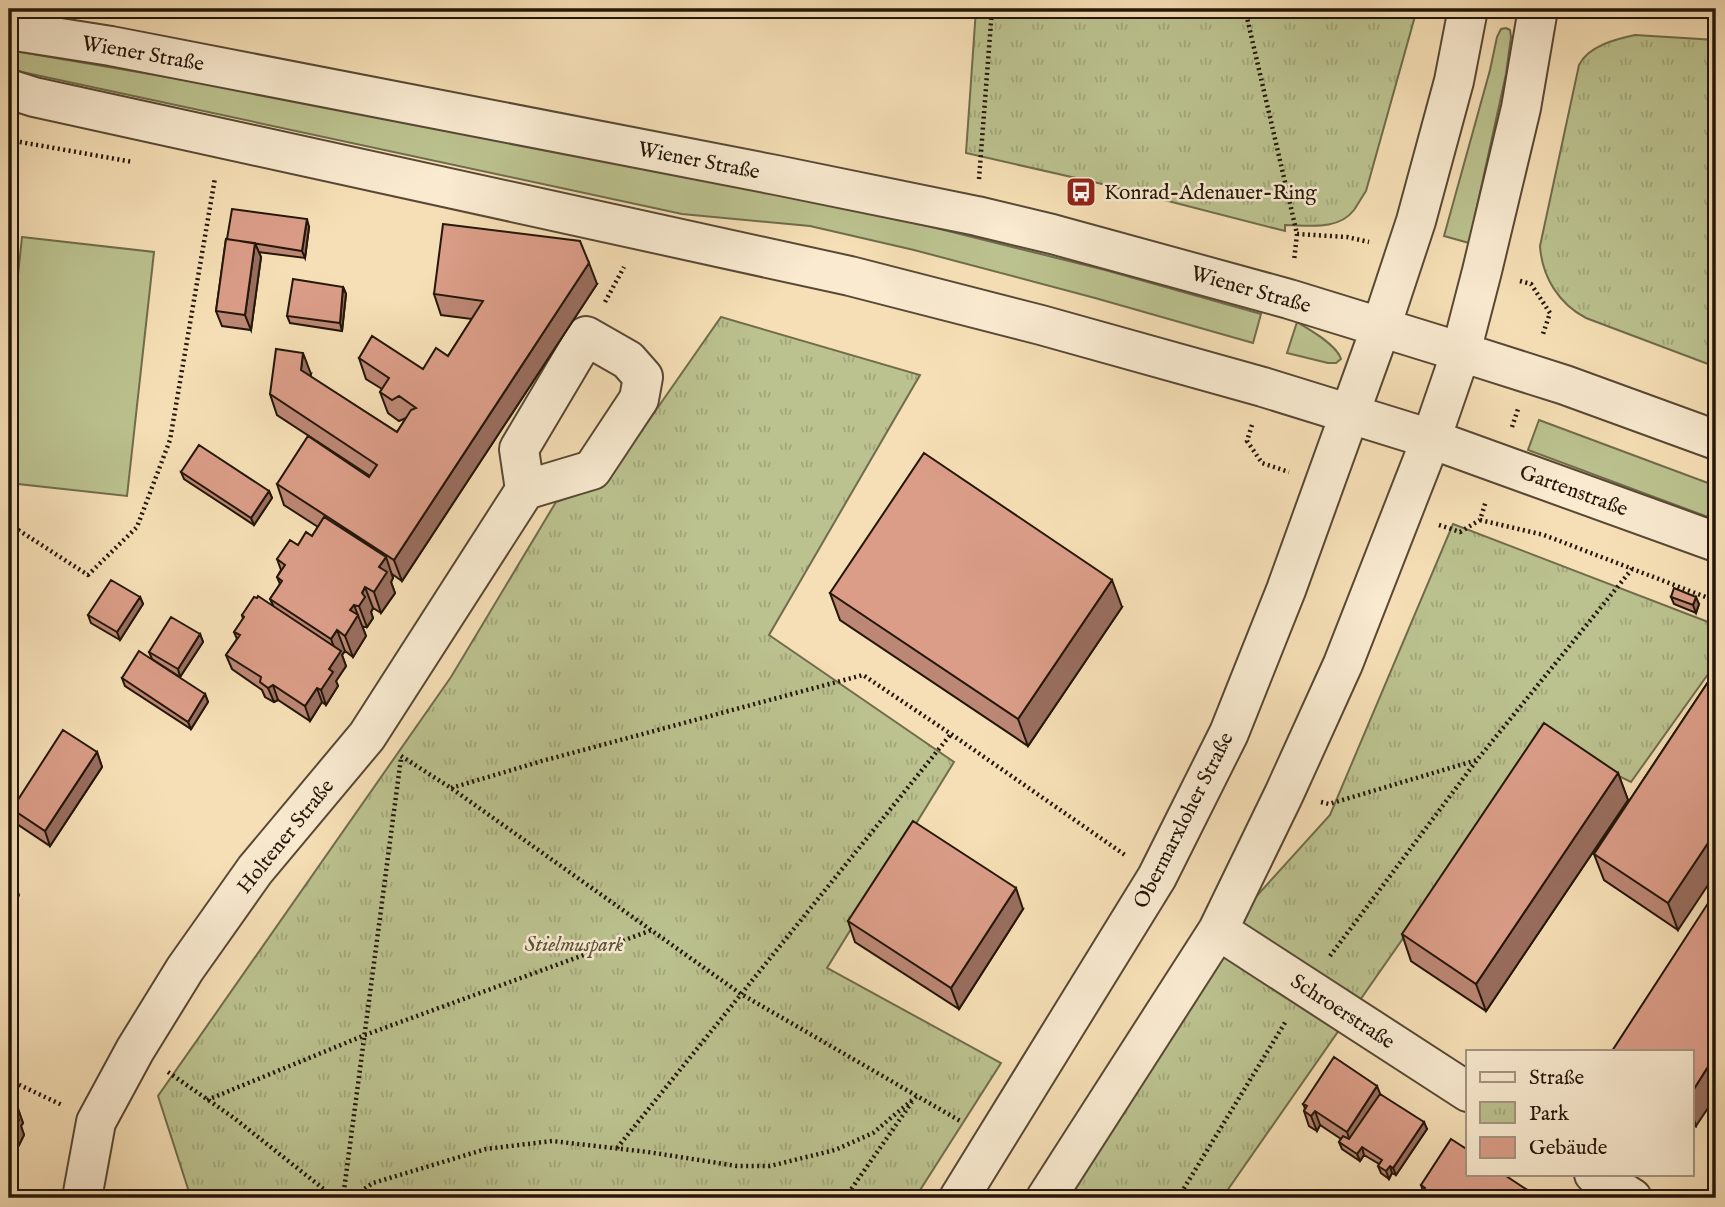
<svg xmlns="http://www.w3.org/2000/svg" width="1725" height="1207" font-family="'IM FELL English',serif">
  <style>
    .grass { fill: #bbc28f; stroke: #706c4c; stroke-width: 2 }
    .park { fill: url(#park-tufts); stroke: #706c4c; stroke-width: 2 }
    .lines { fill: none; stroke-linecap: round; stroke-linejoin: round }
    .minor-casing { stroke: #584834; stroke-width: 42 }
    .path { stroke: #241609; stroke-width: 4.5; stroke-dasharray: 2 3.5; stroke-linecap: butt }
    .minor { stroke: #f9ead0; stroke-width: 38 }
    .wall { fill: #bc8775; stroke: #241609; stroke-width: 2 }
    .shaded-wall { fill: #996e5f; stroke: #241609; stroke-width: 2 }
    .building { fill: #db9d88; stroke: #241609; stroke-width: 2 }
    .labels { text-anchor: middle; stroke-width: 5; stroke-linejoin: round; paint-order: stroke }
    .street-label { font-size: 21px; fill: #241609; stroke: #f9ead0 }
    .poi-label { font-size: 21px; fill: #241609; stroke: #f9ead0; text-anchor: start }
    .park-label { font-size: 21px; font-style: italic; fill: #595238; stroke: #f9ead0 }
  </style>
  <defs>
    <pattern id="park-tufts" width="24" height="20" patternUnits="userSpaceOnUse" patternTransform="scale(1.75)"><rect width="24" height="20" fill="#bbc28f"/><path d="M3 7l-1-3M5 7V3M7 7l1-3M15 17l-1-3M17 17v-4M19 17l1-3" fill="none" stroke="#a1a67a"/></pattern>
  </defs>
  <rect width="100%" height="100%" fill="#f6dfb6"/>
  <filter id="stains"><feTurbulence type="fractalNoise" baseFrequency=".00286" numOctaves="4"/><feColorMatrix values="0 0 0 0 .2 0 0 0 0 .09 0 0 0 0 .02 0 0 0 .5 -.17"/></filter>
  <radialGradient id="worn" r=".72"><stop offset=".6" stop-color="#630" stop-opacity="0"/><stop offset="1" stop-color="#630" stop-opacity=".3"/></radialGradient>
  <path class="grass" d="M1506,28L1510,30L1511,37L1506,74L1469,243L1444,236L1490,70L1497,37L1501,29Z
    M9,50L267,94L697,175L928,226L1105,270L1261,314L1253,343L1095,298L914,250L810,226L682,214L22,72L9,68Z
    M22,237L154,252L127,496L9,483V360Z
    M1297,322C1309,329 1337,345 1341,359L1336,363H1328L1287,353Z
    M1539,420L1716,486V520L1528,450Z"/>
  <path class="park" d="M976,9H1417L1366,191C1362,197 1358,204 1354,210C1338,231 1308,225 1285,225V231L1098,183L966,153Z
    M1635,35L1716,40V367L1586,318C1559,304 1542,277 1540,246L1579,65C1588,46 1616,39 1635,35Z
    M721,317L920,375L769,635L954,762L827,968L1001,1063L915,1198H191L158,1096L451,677L556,502L603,486Z
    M1453,524L1716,625V663L1631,782L1542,739L1222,1198H1055L1225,931L1330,815Z"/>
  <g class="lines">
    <g class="minor-casing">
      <path id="minor" d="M9,30L111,46L776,175L977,216L1052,234L1289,299L1461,352L1565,385L1716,440
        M9,89L34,97L850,276L1041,325L1263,387L1431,439L1716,542
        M1218,930L1468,1092
        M1594,1174L1632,1198
        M82,1198L96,1122L135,1050L185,969L255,870L367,736L525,490L519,449L586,336L628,360L643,377L639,399L592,470L525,490
        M959,1198L1157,877L1229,733L1286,590L1381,327L1416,221L1454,81L1468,9
        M1046,1198L1218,930L1284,794L1343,664L1431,439L1461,352L1482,271L1521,108L1538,9"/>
    </g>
    <path class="path" d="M1245,9L1297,234L1294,261
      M9,140L133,162
      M979,179L992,9
      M1297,234L1347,237L1369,242
      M1520,281L1531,284L1550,313L1542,337
      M605,302L624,267
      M1252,425L1247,441L1262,463L1289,472
      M1512,427L1518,409
      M1480,520L1544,535L1716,601
      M9,524L88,575L137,527L170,440L215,178
      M1439,525L1460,532L1480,520L1486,501
      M401,756L451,788L741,994L962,1122
      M451,788L542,761L863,675L951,734L1125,855
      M1321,802L1329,804L1477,760L1632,569
      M1330,956L1477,760
      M168,1072L234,1118L335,1198
      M9,1080L62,1105
      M207,1100L365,1035L652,930
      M617,1148L951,734
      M343,1198L401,758
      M351,1198L373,1183L486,1149L552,1141L648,1152L737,1166H770L835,1150L873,1133L917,1096
      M845,1198L912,1102
      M1178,1198L1286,1021"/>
    <use href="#minor" class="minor"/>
  </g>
  <path class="wall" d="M817,9H863L862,12Z
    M309,227L305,258L258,252L261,257L251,330L222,326L216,311L226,239Z
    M597,284L402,581L392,574L393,578L391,582L395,593L381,613L373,608L371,612L373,618L367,627H364L362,626L366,636L353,657L345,651L342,655L346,666L336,681L338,686L326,705L322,702L310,721L278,700L274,702L265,697L262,690L232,669L226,655L237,639L234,632L243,619L242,615L273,605L270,599L280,584L277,577L281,570L277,559L312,536L318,527L284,505L277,484L370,476L277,415L270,394L311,374L310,377L397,432L406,418L399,421L388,413L380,392L382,389L366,379L359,358L423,369L448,356L472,319L441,315L434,294Z
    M343,287L346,294L342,331L290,323L287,316Z
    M181,472L269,491L272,498L254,525L184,479Z
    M830,593L1122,607L1028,746L840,620Z
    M140,597L143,604L120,640L91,623L88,615Z
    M1671,597L1699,604L1696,613L1674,604Z
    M200,634L203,642L180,677L152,659L149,652Z
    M1716,670L1678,930L1604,880L1594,854Z
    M122,678L205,694L208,702L191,729L125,686Z
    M97,752L102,767L50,846L17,824L12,809Z
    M1618,773L1628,800L1486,1011L1411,961L1402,934Z
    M1023,909L959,1009L855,942L848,921Z
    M1692,1051L1696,1126L1692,1123Z
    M1380,1094L1427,1129L1396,1175L1392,1173L1389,1179L1381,1173L1378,1166L1379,1164L1364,1155L1360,1161L1342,1149L1339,1142L1341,1139L1320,1125L1317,1131L1309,1126L1304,1111L1305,1108L1303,1104Z
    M9,1103L18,1109L23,1123L21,1126L24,1135L17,1149L9,1148Z
    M1421,1185L1539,1198H1423L1421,1193L1423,1191Z"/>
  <path class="shaded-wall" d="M307,219L309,227L305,258L302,251Z
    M255,243L261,257L251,330L245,315Z
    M589,263L597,284L402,581L394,560Z
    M343,287L346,294L342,331L340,323Z
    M303,353L311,374L308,391L301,370Z
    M269,491L272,498L254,525L251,518Z
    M386,557L393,578L391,582L395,593L381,613L374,592L379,567Z
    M1112,580L1122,607L1028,746L1018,719Z
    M365,587L373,608L371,612L373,618L367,627L359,606L362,593Z
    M140,597L143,604L120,640L117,632Z
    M1696,597L1699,604L1696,613L1693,605Z
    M354,605L366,636L353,657L345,636L350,610Z
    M337,630L345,651L342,655L346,666L336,681L338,686L326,705L321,690L329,669L337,656L331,639Z
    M200,634L203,642L180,677L178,669Z
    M273,685L278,700L274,702L268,688Z
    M317,688L322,702L310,721L305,706Z
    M205,694L208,702L191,729L188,722Z
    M97,752L102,767L50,846L45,831Z
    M1618,773L1628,800L1486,1011L1476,984Z
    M1716,831V873L1678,930L1668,903Z
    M9,869L19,895L9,916Z
    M1016,888L1023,909L959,1009L951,988Z
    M1716,1054V1096L1696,1126L1692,1114V1092Z
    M1377,1086L1383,1101L1352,1147L1347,1132Z
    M18,1109L23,1123L21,1126L24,1135L17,1149L11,1134L15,1113Z
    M1315,1111L1320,1125L1317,1131L1311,1116Z
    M1424,1122L1427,1129L1396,1175L1393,1168Z
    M1362,1147L1364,1155L1360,1161L1357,1154Z
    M1390,1166L1392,1173L1389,1179L1386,1171Z"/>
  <path class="building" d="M232,209L307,219L302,251L227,239Z
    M443,224L580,241L589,263L394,560L277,484L308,436L369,477L377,465L270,394L276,349L303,353L301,370L397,432L411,410L416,408L399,396L392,400L380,392L389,378L359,358L372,336L423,369L436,348L448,356L483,301L434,294Z
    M226,239L255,243L245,315L216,311Z
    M293,279L343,287L340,323L287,316Z
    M199,445L269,491L251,518L181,472Z
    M924,453L1112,580L1018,719L830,593Z
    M324,517L386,557L379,567L387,572L374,592L365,587L362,593L365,597L359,606H357L354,605L350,610L358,615L345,636L337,630L331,639L270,599L282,581L277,577L285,565L277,559L290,540L298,545L306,532L312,536Z
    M111,580L140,597L117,632L88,615Z
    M1674,588L1696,597L1693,605L1671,597Z
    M258,596L341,651L329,669L333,672L321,690L317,688L305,706L273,685L268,688L260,682L261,677L226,655L240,635L234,632L244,617L242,615L254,597L257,598Z
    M171,617L200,634L178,669L149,652Z
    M139,651L205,694L188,722L122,678Z
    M1716,670V831L1668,903L1594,854Z
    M1544,723L1618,773L1476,984L1402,934Z
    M63,730L97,752L45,831L12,809Z
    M913,821L1016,888L951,988L848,921Z
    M1716,891V1054L1692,1092V1051H1612Z
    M1334,1057L1377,1086L1347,1132L1315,1111L1311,1116L1304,1111L1307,1106L1303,1104Z
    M1380,1094L1424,1122L1393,1168L1390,1166L1386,1171L1378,1166L1382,1160L1362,1147L1357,1154L1339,1142L1343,1136L1349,1139Z
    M9,1103L18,1109L15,1113L19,1120L11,1134H9Z
    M1451,1139L1468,1150V1174H1503L1538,1197L1537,1198H1440L1433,1193L1430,1198H1428L1421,1193L1425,1188L1421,1185Z"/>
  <defs>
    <g id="bus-square" transform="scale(1.575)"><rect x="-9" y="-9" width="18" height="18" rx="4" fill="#8f2418" stroke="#f9ead0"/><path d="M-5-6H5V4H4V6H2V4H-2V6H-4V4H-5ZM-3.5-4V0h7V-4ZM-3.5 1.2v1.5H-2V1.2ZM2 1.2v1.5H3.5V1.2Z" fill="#fff"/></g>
  </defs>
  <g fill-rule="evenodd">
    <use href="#bus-square" x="1081" y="192"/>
  </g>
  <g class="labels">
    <g class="street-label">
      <text transform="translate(143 53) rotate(10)" y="7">Wiener Straße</text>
      <text transform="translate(699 160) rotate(11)" y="7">Wiener Straße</text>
      <text transform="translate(1251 289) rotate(16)" y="7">Wiener Straße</text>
      <text transform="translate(1574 490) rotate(20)" y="7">Gartenstraße</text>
      <text transform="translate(1183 820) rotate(-63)" y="7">Obermarxloher Straße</text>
      <text transform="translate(285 836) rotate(-51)" y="7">Holtener Straße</text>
      <text transform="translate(1343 1011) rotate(33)" y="7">Schroerstraße</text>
    </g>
    <g class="poi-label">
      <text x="1104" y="199">Konrad-Adenauer-Ring</text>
    </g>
    <g class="park-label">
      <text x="574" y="951">Stielmuspark</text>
    </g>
  </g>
  <rect width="1725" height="1207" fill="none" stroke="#f6dfb6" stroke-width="35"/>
  <rect x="10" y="10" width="1704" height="1186" fill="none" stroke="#241609" stroke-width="3.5"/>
  <rect x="18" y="18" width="1690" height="1172" fill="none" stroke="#241609" stroke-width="2"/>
  <rect x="1466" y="1050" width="228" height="126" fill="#f9ead0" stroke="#a49580" stroke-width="2"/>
  <rect x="1480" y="1072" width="35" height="10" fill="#f9ead0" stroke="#a49580" stroke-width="2"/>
  <text x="1529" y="1084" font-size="21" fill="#241609">Straße</text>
  <rect x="1480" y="1102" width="35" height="21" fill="url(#park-tufts)" stroke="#a49580" stroke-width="2"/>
  <text x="1529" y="1120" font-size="21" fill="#241609">Park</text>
  <rect x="1480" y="1137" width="35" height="21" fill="#db9d88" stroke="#a49580" stroke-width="2"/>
  <text x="1529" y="1154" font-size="21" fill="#241609">Gebäude</text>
  <rect width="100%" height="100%" filter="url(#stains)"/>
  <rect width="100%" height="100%" fill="url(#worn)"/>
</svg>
